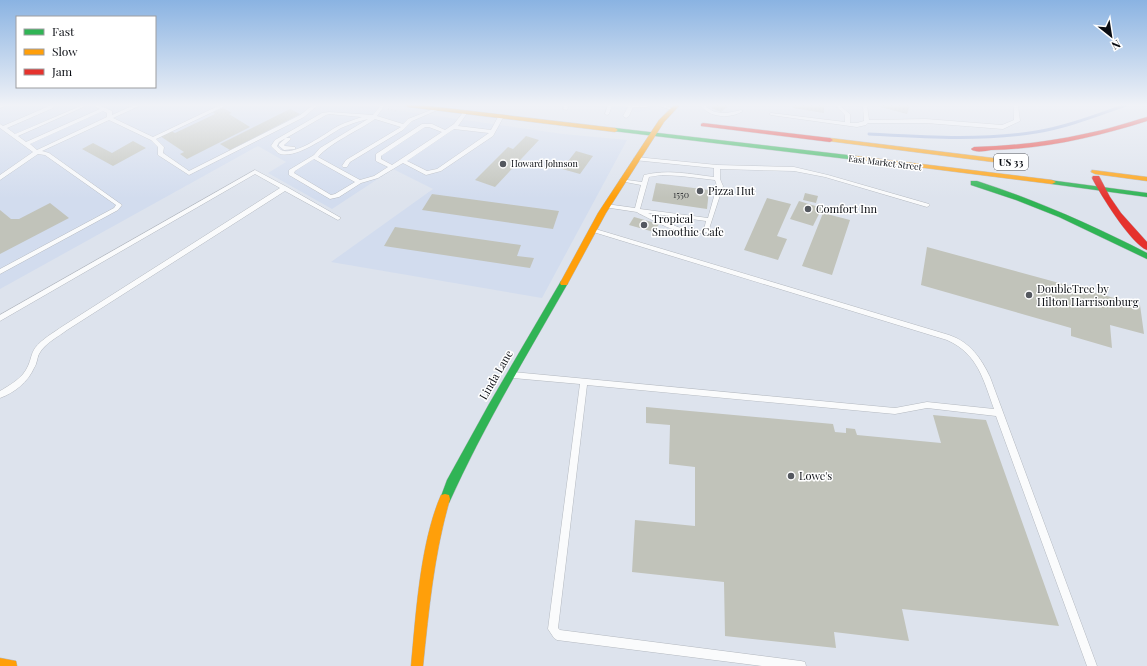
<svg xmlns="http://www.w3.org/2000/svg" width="1147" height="666" font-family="'Playfair Display',serif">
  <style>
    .built { fill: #d2dcee }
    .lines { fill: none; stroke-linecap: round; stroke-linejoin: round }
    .stream { stroke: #9db1da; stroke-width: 3 }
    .building { fill: #c1c3ba }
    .lane-casing { stroke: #b4b9c0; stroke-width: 1 }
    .fast-casing { stroke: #b4b9c0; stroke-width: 1 }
    .slow-casing { stroke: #b4b9c0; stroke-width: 1 }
    .jam-casing { stroke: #b4b9c0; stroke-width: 1 }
    .path { stroke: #c3c4c7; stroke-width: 1.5; stroke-dasharray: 1 2.5; stroke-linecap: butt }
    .lane { fill: #fafbfc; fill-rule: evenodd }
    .fast { fill: #30b455; fill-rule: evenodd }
    .slow { fill: #ff9f0a; fill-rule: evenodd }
    .jam { fill: #e5322d; fill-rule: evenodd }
    .poi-dot { fill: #54585f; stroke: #fff; stroke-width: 1.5 }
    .labels { text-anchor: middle; stroke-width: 3; stroke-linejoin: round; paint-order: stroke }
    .far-street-label { font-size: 9px; fill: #0a0d13; stroke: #fff }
    .far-poi-label { font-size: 9px; fill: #0a0d13; stroke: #fff; text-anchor: start }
    .number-label { font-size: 9px; fill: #383a3d }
    .shield { fill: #fff; stroke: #54565a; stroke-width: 1 }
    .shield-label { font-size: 10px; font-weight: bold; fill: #0a0d13 }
    .poi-label { font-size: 11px; fill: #0a0d13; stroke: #fff; text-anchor: start }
    .street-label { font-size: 11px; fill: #0a0d13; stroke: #fff }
  </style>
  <rect width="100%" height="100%" fill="#dde3ed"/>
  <path class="built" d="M0,105H360L563,134L627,140L542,298L331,262L433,189L393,169L332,209L268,173L286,162L258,146L0,289Z
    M580,105H656L649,110L638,112Z"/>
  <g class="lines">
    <path class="stream" d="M869,134C924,137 981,141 1036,132C1067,127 1097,115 1126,105"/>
  </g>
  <path class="building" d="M708,105H729L721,112L711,108L713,106Z
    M792,105H824V113L793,108Z
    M878,105H910L907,114L877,106Z
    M223,108L232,113L229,114L250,127L187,159L180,154L184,152L160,136L171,131L175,133L215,114L213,112Z
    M290,109L300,114L230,150L220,144Z
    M526,136L539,140L495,187L475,180L508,147L513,149Z
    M133,141L146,148L113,166L82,149L93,143L112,153Z
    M576,151L593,156L580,174L562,169Z
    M656,183L709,190L707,209L652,201Z
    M805,193L818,196L816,203L803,200Z
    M432,194L559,211L553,229L422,210Z
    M767,198L791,204L777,236L787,239L778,260L744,250Z
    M799,201L822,208L813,226L790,219Z
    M50,203L69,218L0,254V210L11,219H19Z
    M823,213L850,220L832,275L802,266Z
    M634,217L659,224L654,232L629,225Z
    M395,227L521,245L517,256L534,258L530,268L384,246Z
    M927,247L1140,305L1144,334L1110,325L1112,348L1071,336V328L921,285Z
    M646,407L833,424L835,432L846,433V428L855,429L857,435L941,443L933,415L986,420L1059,626L902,609L909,641L834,632L836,648L725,636L724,582L632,572L635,520L695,526V467L669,464L670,425L646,423Z"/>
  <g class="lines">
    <g class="lane-casing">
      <path id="lane" d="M0,105H8L0,108Z
        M83,105H88L18,136L26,142L100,109L94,106V105H99L112,111V115L134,105H139V106L113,118L153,137L220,105H225V106L156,139L164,147L163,153L189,171L300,115L313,105H318L304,117L189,175L158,155V147L151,140L109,120L42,151L49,153L122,205L118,210L0,274V269L114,208L116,205L45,155L38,154L0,180V175L33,152L0,128V124L3,126L49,106H53V108L7,128L15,134ZM103,111L107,113V117L37,150L30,144Z
        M381,105H385L377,116L403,124L408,119L436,108L440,109L412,121L403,130L350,162L347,167H343L342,166L346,160L401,127L375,119C358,131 331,142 318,157L360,180L374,176L388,167L376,161V154L422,124H432L445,130L454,124L464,111H466L468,112L458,126L491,130L499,115L504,116L493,136L441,171L426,175L403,163L378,178L361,183L339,197L330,199L289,175V170L314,155L320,148L368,119C359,121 350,124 341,128C327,136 294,161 278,153C276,151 273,148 271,146L275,140L322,113L329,112L373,115ZM329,114L362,117C354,120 346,122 338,126C327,132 295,157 281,150C280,149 278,147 277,146L279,142L286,138L279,144V146L284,150L295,149V147L285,146L284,145L291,139L290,138H286L326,115ZM425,127H429L442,132L392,165L381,159V156ZM454,129L489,133L437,169L427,171L407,161ZM314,159L355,182L335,194L331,195L294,173L295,171Z
        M565,105H569L567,110L563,109Z
        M608,105H612L609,114L607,115L605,114Z
        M620,105H650L647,107H633L629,116L626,118L623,116L628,107L622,106Z
        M657,105H663L674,109L672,110Z
        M702,105H707L706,106C715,116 729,113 741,110L743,111C731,119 710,118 701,106Z
        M835,105H839L850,114V123H857L864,121L863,105H867L869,120L926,119L1002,125L1014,120V105H1018L1020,121L1003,129L926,123H868L866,125L857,127L771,115L769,114L771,113L845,122V115Z
        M636,157L717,165L794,167L828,175L929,204L930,205L927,207L825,177L794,171L720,169V179L723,186L708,232C684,239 659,223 638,213L637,212L604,207L603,206L606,204L635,208L641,185L620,181V179L642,182L644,175C668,169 690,174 714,177V168L634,160V158ZM662,175L681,176L715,180L717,186L708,218L640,209L649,177ZM648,213L706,221L704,230C685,234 665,221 648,213Z
        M255,170L287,187L341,218L338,220L336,219L285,191L67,330C58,337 45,343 39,354C37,358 37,364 34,368C28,382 14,393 0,398V391C10,385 23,378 28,366C31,360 31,354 35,348C42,339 53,333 63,326L280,188L255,174L0,321V315Z
        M592,228L949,335C970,342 981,358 990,377L1097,666H1087L996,416L927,408L895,414L587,385L558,628L560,630L801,661L805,662L806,666H762L557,640L554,638L548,629L580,384L513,378L510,377L509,375L510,373L513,372L895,408L927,402L994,409C983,379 978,354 947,340L590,231L589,230L590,229Z"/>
    </g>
    <g class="fast-casing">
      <path id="fast" d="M615,128L856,156L859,158L856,160L613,131L612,130Z
        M1049,180L1147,193V197L1052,184L1048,182Z
        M971,181H977C1036,200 1092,225 1147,253V259L1059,217L1016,200L971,185Z
        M564,280L568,283C527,355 483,427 449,503L445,504L441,503L440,499L447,480L489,404L561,281Z"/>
    </g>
    <g class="slow-casing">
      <path id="slow" d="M405,105H420L615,128L618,130L615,132L408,107Z
        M674,105H680L664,122L606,213L567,285H561L560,283L598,213L659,120Z
        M830,138L993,158L996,160L993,162L828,141V139Z
        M856,156L1052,180L1056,182L1052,184L854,159L853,158Z
        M1092,170L1147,177V181L1095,174L1091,172Z
        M445,494L449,495L450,499C434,554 429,609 423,666H411C416,614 420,543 441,495Z
        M0,658L16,661L17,666H0Z"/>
    </g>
    <g class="jam-casing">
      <path id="jam" d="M1147,117V121C1096,137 1044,149 991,150C985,151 975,153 971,149L974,147C1011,146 1048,142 1084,134C1106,130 1126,123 1147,117Z
        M703,123L830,138L833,140L830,142L701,126V124Z
        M1093,176H1099L1110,197L1121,213L1147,242V250C1131,244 1100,194 1092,178Z"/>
    </g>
    <path class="path" d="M348,105L372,108
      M388,109L397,111"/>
    <use href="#lane" class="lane"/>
    <use href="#fast" class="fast"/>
    <use href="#slow" class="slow"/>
    <use href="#jam" class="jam"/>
  </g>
  <linearGradient id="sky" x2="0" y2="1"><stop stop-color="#8ab3e2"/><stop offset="0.53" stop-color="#f0f2f7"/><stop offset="1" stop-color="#f0f2f7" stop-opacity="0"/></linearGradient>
  <rect width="1147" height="198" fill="url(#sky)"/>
  <g class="poi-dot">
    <circle cx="503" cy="164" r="4"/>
    <circle cx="700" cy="191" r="4"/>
    <circle cx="808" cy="209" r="4"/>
    <circle cx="644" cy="225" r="4"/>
    <circle cx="1029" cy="295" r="4"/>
    <circle cx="791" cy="476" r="4"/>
  </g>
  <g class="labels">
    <g class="far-street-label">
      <text transform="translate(885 163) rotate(7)" y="3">East Market Street</text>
    </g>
    <g class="far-poi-label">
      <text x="511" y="167">Howard Johnson</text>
    </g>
    <g class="number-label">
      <text x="681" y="198">1550</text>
    </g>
    <rect class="shield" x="994" y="154" width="34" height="16" rx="3"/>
    <g class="shield-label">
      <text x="1011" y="166">US 33</text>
    </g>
    <g class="poi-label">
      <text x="708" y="195">Pizza Hut</text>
      <text x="816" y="213">Comfort Inn</text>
      <text x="652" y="223">Tropical<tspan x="652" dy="13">Smoothie Cafe</tspan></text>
      <text x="1037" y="293">DoubleTree by<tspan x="1037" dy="13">Hilton Harrisonburg</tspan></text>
      <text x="799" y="480">Lowe's</text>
    </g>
    <g class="street-label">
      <text transform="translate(496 375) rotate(-60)" y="4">Linda Lane</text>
    </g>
  </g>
  <rect x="16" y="16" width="140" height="72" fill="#ffffff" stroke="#9d9ea1"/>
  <rect x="24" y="29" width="20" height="6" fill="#30b455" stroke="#9d9ea1"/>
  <text x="52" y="36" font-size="12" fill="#0a0d13">Fast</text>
  <rect x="24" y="49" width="20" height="6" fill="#ff9f0a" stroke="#9d9ea1"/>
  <text x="52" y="56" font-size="12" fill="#0a0d13">Slow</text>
  <rect x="24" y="69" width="20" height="6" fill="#e5322d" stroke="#9d9ea1"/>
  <text x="52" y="76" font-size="12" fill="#0a0d13">Jam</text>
  <g transform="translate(1111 36) rotate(150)" stroke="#ffffff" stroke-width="3" paint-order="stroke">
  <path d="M0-3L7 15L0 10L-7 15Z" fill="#0a0d13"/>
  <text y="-6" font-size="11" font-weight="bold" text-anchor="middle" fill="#0a0d13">N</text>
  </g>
</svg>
